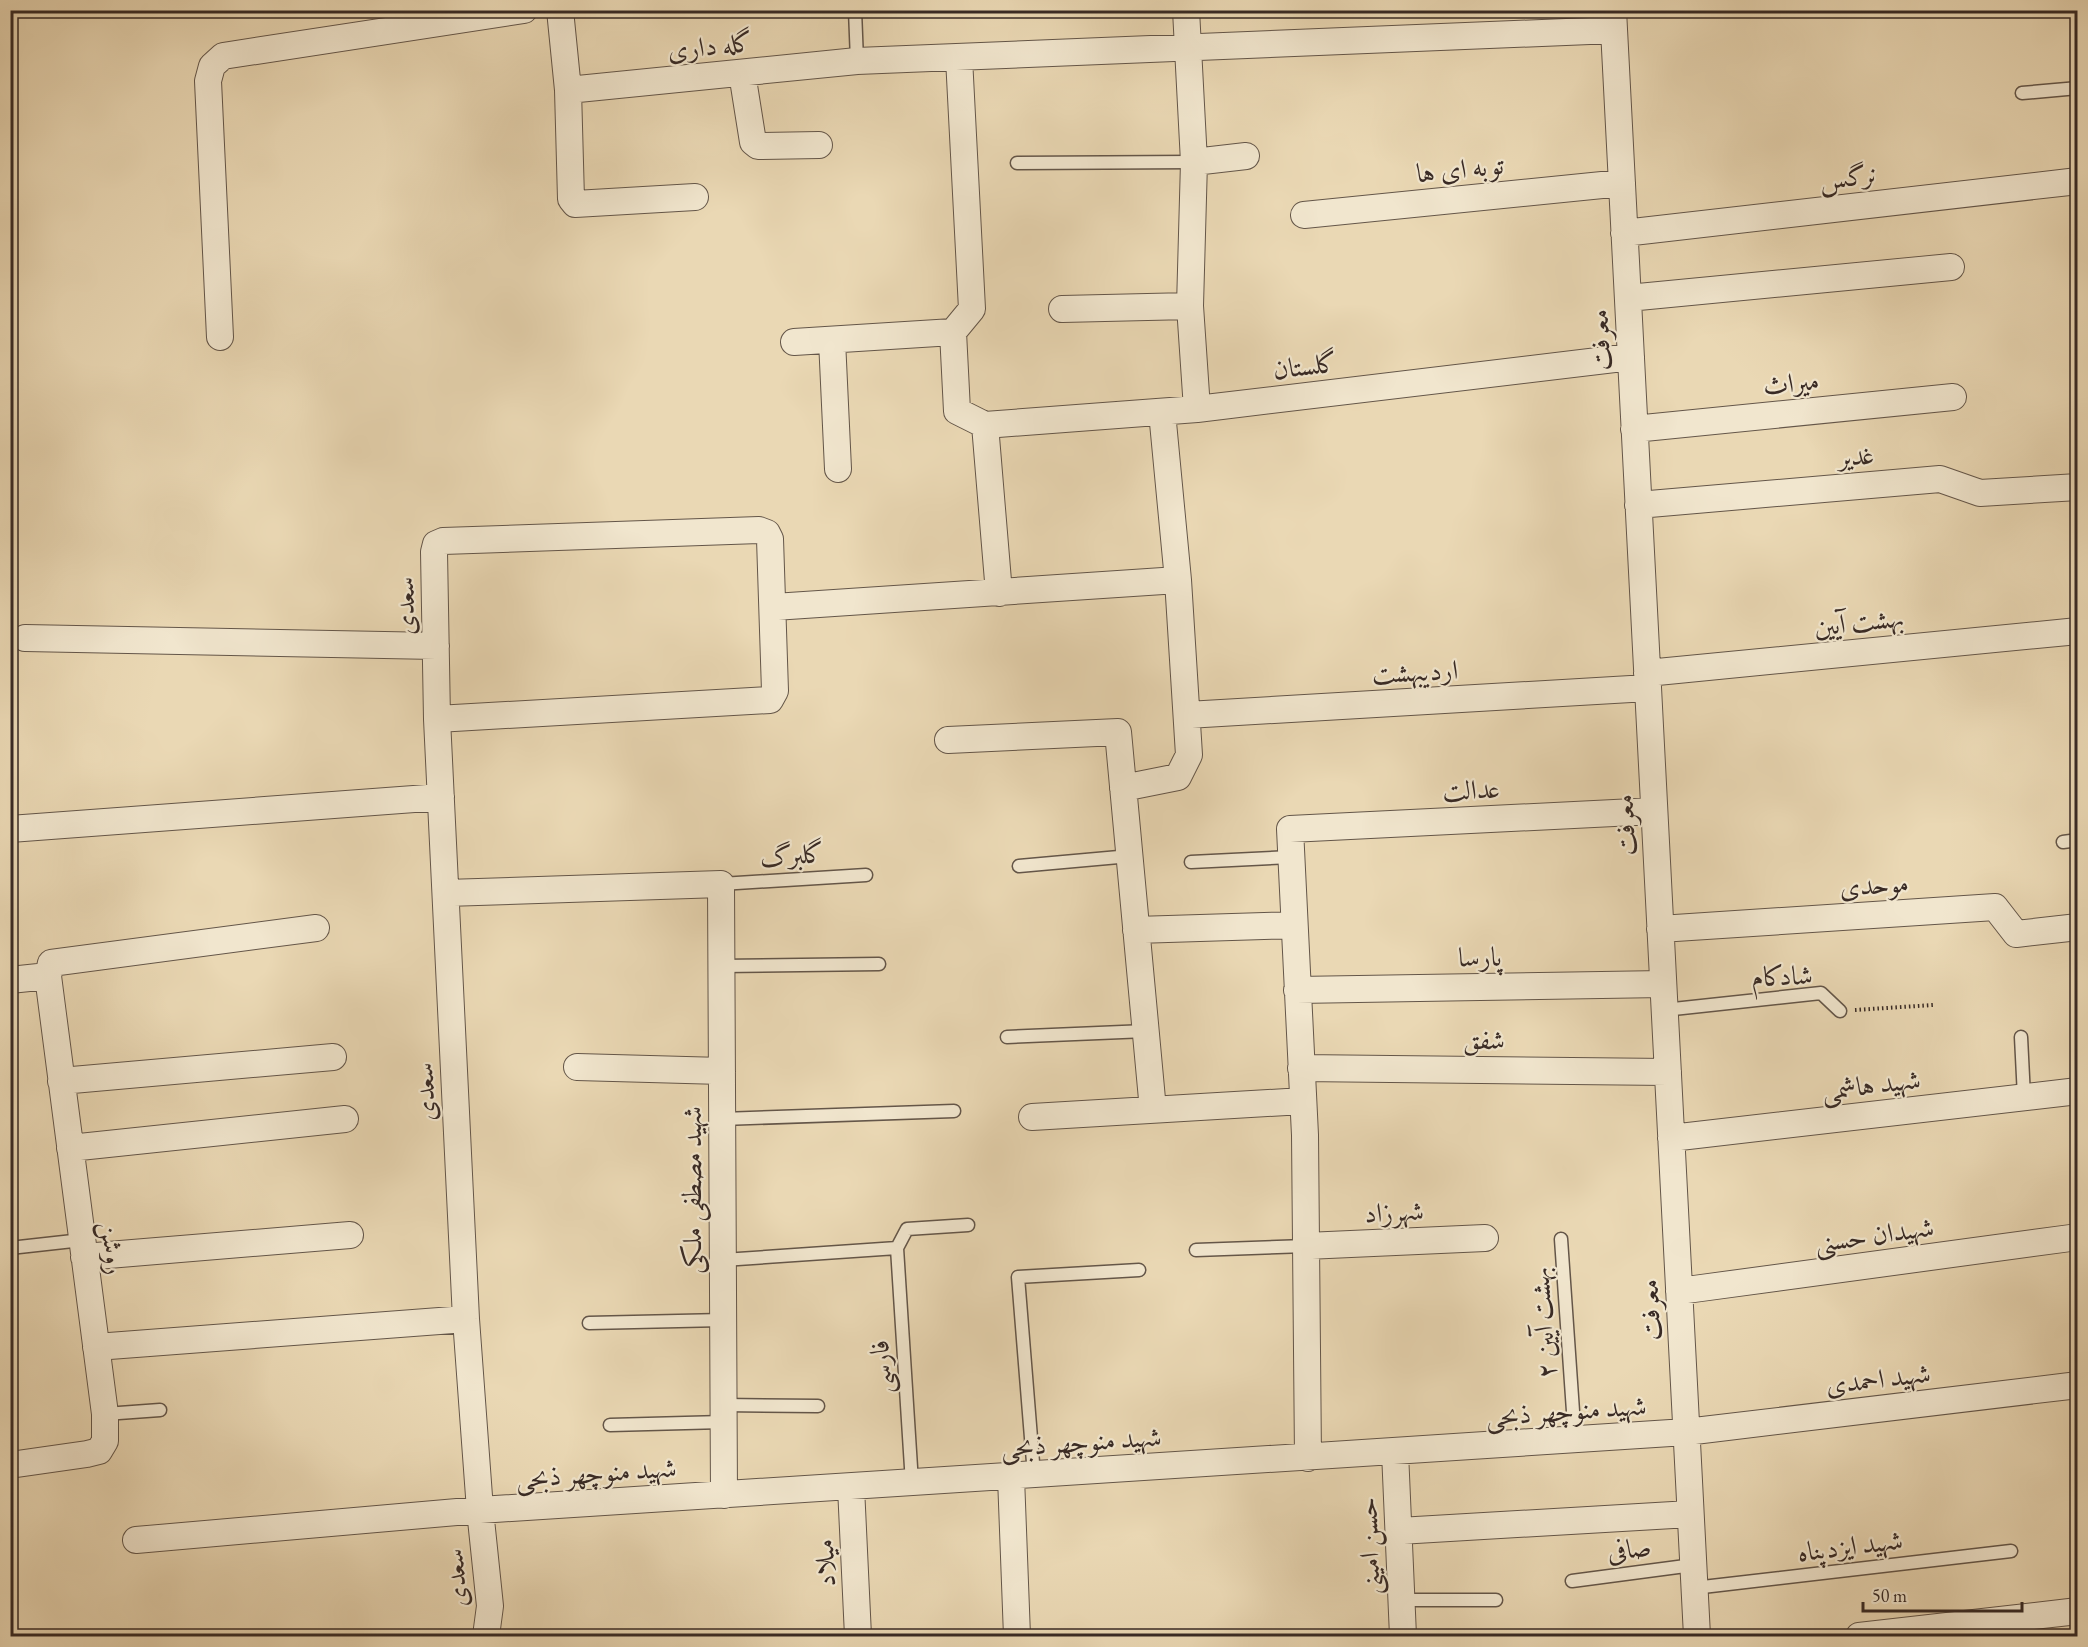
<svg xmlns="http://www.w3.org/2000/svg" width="2088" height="1647" font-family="'EB Garamond',Amiri,serif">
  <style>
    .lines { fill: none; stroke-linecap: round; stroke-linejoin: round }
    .lane-casing { stroke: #645649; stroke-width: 15 }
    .street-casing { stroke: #645649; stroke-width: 28 }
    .path { stroke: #382a25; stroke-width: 4; stroke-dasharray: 1.5 3; stroke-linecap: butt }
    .lane { stroke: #f1e6ce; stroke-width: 12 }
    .street { stroke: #f1e6ce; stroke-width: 26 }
    .labels { text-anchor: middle; stroke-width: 4.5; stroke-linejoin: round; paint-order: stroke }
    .street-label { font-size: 27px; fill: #382a25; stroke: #f1e6ce }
  </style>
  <rect width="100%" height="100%" fill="#ead8b4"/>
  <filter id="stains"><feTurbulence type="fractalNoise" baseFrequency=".00333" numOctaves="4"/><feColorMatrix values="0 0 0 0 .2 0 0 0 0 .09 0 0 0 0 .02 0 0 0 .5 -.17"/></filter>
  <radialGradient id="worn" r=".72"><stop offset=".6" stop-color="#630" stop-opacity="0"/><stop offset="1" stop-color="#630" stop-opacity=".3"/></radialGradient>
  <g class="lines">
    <g class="lane-casing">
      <path id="lane" d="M855,10L857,61
        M2022,93L2078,88
        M1017,163L1194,162
        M2063,842L2078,840
        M1191,862L1291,857
        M1019,866L1130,856
        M721,884L866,875
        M721,966L879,964
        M1664,1010L1821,993L1840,1011
        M1007,1037L1146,1031
        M2021,1037L2024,1097
        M722,1119L954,1111
        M1561,1239L1575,1440
        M10,1248L82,1240
        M897,1248L912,1483
        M1196,1250L1306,1246
        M723,1260L897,1248L907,1229L968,1225
        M589,1323L723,1320
        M723,1405L818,1406
        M105,1414L160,1410
        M610,1425L723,1422
        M1034,1475L1018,1277L1139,1270
        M1572,1581L1693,1565
        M1694,1588L2011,1551
        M1402,1600H1496"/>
    </g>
    <g class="street-casing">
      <path id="street" d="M560,10L568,90L571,199L575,204L695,197
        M1186,10L1194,162L1190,306L1197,409
        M1613,10L1697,1636
        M959,58L972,309L953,332L957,411L985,425
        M742,73L753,142L758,146L819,145
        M568,90L857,61L1614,30
        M1194,162L1246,156
        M1304,215L1622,183
        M1624,233L2078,181
        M1628,298L1951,267
        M1062,309L1190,306
        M220,337L208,81L212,66L223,56L524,10
        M832,340L838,469
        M794,342L953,332
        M985,425L1197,409L1631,357
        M985,425L999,593
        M1634,429L1953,397
        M1638,505L1940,479L1980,493L2078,487
        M774,607L1178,580
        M25,638L436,646
        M1647,673L2078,631
        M1187,715L1648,688
        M437,719L770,700L775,691L770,539L767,533L759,530L443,541L436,544L434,552L437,719L466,1319L480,1510L490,1606L486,1636
        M948,740L1118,732L1153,1110
        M1123,788L1178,777L1189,755L1178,580L1162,412
        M10,829L441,797
        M446,893L721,884L724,1495
        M1660,929L1995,907L2016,934L2078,927
        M1136,930L1294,925
        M10,980L48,976
        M1297,990L1663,984
        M577,1067L722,1071
        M1301,1068L1668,1072
        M61,1081L333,1057
        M1032,1117L1303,1101
        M1671,1138L2078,1091
        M70,1148L345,1119
        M1306,1246L1485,1238
        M84,1257L350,1235
        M1679,1291L2078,1237
        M96,1347L466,1319
        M1395,1452L1403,1636
        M1308,1458L1305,1135L1290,829L1654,811
        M10,1465L87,1454L99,1451L105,1441V1414L48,976L51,963L316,928
        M1011,1477L1017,1636
        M851,1487L858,1636
        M1399,1531L1690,1514
        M136,1540L480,1510L1686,1432L2078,1385
        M1859,1636L2078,1611"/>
    </g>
    <path class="path" d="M1855,1010L1933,1005"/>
    <use href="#lane" class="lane"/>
    <use href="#street" class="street"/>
  </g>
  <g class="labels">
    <g class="street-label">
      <text transform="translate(710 46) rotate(-6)" y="9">گله داری</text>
      <text transform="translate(1460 169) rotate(-6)" y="9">توبه ای ها</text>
      <text transform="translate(1848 177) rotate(-6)" y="9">نرگس</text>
      <text transform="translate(1600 340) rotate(-93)" y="9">معرفت</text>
      <text transform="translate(1305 366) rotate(-7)" y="9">گلستان</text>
      <text transform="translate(1791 383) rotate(-6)" y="9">میراث</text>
      <text transform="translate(1856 456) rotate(-5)" y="9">غدیر</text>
      <text transform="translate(405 606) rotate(-91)" y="9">سعدی</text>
      <text transform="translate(1859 622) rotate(-6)" y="9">بهشت آیین</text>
      <text transform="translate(1415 672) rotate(-3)" y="9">اردیبهشت</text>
      <text transform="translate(1471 790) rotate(-3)" y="9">عدالت</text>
      <text transform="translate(1625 825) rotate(-93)" y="9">معرفت</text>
      <text transform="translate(792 855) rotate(-4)" y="9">گلبرگ</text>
      <text transform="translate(1874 885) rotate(-4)" y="9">موحدی</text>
      <text transform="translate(1480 957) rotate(-1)" y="9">پارسا</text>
      <text transform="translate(1782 976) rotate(-2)" y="9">شادکام</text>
      <text transform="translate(1484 1040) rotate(1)" y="9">شفق</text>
      <text transform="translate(1871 1085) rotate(-7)" y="9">شهید هاشمی</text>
      <text transform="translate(425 1092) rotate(-93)" y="9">سعدی</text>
      <text transform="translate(692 1190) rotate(-90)" y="9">شهید مصطفی ملکی</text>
      <text transform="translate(1394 1212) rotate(-3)" y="9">شهرزاد</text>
      <text transform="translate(1874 1235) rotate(-8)" y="9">شهیدان حسنی</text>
      <text transform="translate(113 1248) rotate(83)" y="9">روشن</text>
      <text transform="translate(1650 1310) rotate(-93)" y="9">معرفت</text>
      <text transform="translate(1543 1323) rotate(-94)" y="9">بهشت آیین ۲</text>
      <text transform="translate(881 1367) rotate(-94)" y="9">فارسی</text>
      <text transform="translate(1878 1379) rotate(-7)" y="9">شهید احمدی</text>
      <text transform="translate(1566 1411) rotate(-4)" y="9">شهید منوچهر ذبحی</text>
      <text transform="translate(1081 1442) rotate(-4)" y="9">شهید منوچهر ذبحی</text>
      <text transform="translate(596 1473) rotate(-4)" y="9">شهید منوچهر ذبحی</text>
      <text transform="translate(1369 1546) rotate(-92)" y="9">حسن امینی</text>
      <text transform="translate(1850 1546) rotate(-7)" y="9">شهید ایزدپناه</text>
      <text transform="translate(1629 1549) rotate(-8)" y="9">صافی</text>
      <text transform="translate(825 1563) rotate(-93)" y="9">میلاد</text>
      <text transform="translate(456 1578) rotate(-95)" y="9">سعدی</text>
    </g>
  </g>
  <rect width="2088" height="1647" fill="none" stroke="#ead8b4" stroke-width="36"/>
  <rect x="12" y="12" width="2064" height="1623" fill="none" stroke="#382a25" stroke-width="3"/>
  <rect x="18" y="18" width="2052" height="1611" fill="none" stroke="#382a25" stroke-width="1.5"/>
  <path d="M1863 1602v9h159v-9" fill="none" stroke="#382a25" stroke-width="3"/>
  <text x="1872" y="1602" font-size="18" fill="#382a25" stroke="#f1e6ce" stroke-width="4.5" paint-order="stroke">50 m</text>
  <rect width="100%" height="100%" filter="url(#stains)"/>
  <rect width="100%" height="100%" fill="url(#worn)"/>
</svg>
